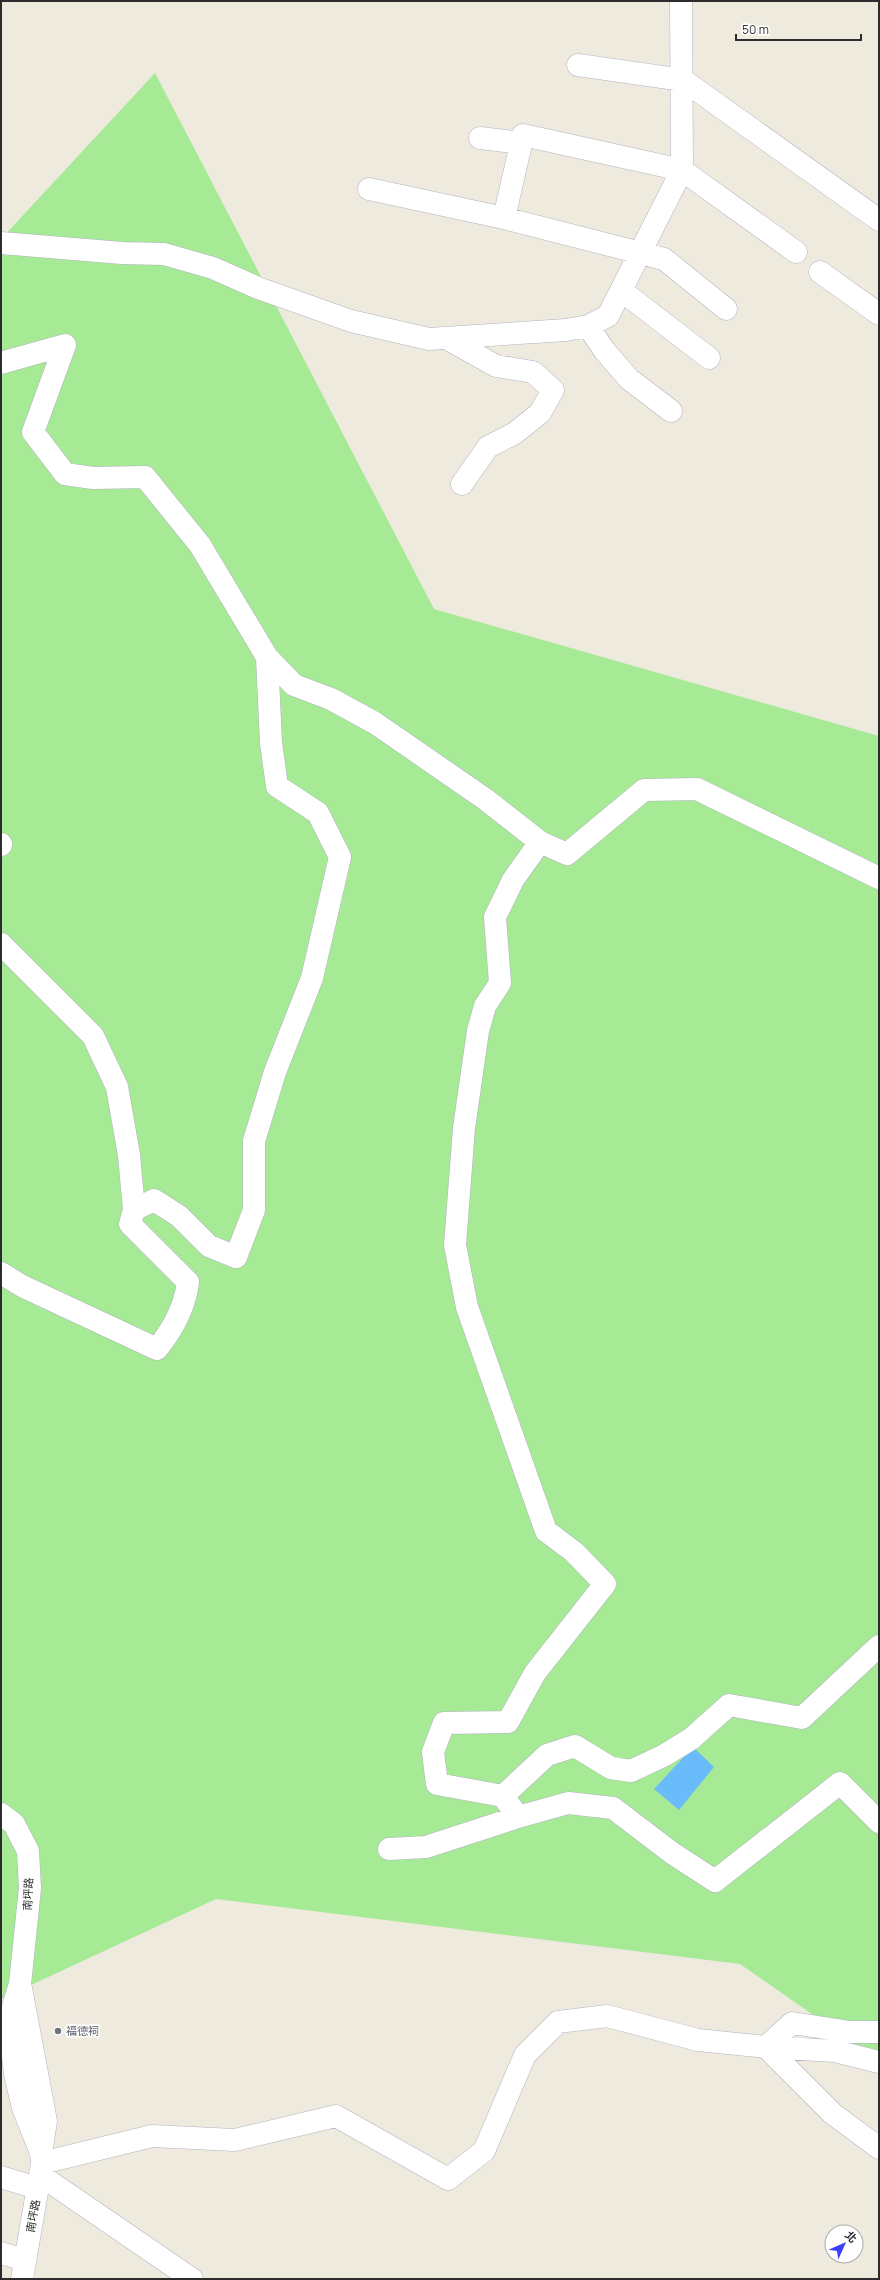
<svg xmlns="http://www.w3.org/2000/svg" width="880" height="2280" font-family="Manrope,'Noto Sans TC',sans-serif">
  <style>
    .green { fill: #a6ea96 }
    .water { fill: #69bcf9 }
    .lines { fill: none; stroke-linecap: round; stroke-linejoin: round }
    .minor-casing { stroke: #b2b2c1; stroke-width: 23 }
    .minor { stroke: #fff; stroke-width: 22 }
    .worship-dot { fill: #6b7280; stroke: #fff; stroke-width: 1.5 }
    .labels { text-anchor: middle; stroke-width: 3.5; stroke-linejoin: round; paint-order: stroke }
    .street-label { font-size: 11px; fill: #2c2c2c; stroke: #fff }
    .worship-label { font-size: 11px; fill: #5b616d; stroke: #fff; text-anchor: start }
  </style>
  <rect width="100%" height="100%" fill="#efeade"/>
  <path class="green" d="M155,73L434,609L879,736V2061L740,1964L216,1899L1,1999V239Z"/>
  <path class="water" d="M693,1747L714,1767L679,1810L654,1789Z"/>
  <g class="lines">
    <g class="minor-casing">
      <path id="minor" d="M578,65L683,80L879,220
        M480,138L521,143
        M369,189L504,218L664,259L726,309
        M504,218L523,135L682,170L796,252
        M1,243L122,253L164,254L213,268L258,288L351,321L429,339L566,330L588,326L608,316L682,170L681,1
        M820,272L879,314
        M622,291L709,358
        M588,326L604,350L629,379L671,411
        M446,338L496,366L533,372L553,390L540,413L515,433L488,447L462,484
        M1,363L65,345L33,432L65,474L93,478L145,477L200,545L267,657L294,685L331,699L375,723L485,799L540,842L513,880L495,917L500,983L485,1006L478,1031L464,1128L455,1245L467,1307L546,1531L574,1552L605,1584L535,1673L508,1722L444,1723L433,1752L437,1784L503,1796L518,1817L568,1803L613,1808L672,1853L715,1881L840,1783L879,1822
        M540,842L567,854L644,790L697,789L879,878
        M1,844V845
        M1,944L93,1036L117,1087L129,1155L134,1210
        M1,1273L22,1286L157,1349C173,1329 185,1308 188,1282L130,1224L134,1210L154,1200L179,1216L209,1246L236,1257L254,1210V1141L275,1072L312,978L340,857L318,813L277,786L271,743L267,657
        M503,1796L547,1755L575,1746L611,1768L631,1771L663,1756L691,1739L729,1705L802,1718L879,1646
        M1,1814L14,1824L28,1851L30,1888L20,1984L12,2010L11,2040L15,2074L23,2108L41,2153
        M389,1849L426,1847L518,1817
        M21,1988L46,2121L41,2153L42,2163L22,2279
        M766,2047L792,2023L850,2032H879
        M766,2047L835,2051L879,2062
        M42,2163L152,2136L235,2140L336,2116L448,2179L484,2151L525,2055L558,2022L607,2016L698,2040L766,2047L833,2114L879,2148
        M40,2175L192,2279
        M1,2177L37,2188
        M1,2253L25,2260"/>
    </g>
    <use href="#minor" class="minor"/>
  </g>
  <circle class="worship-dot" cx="58" cy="2031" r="4"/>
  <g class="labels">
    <g class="street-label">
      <text transform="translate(28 1894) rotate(-87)" y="4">南坪路</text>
      <text transform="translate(33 2216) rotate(-80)" y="4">南坪路</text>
    </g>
    <g class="worship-label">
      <text x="66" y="2035">福德祠</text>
    </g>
  </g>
  <rect width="880" height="2280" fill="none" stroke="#2c2c2c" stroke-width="4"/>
  <g transform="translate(844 2244) rotate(45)"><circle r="19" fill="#ffffff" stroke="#ababab"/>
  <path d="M0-3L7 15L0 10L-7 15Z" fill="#3b41ff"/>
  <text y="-6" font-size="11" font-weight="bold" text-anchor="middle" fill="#2c2c2c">北</text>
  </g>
  <path d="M736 34v6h125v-6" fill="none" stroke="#2c2c2c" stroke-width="2"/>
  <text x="742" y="34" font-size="12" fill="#2c2c2c" stroke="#ffffff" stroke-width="3" paint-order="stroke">50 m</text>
</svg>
